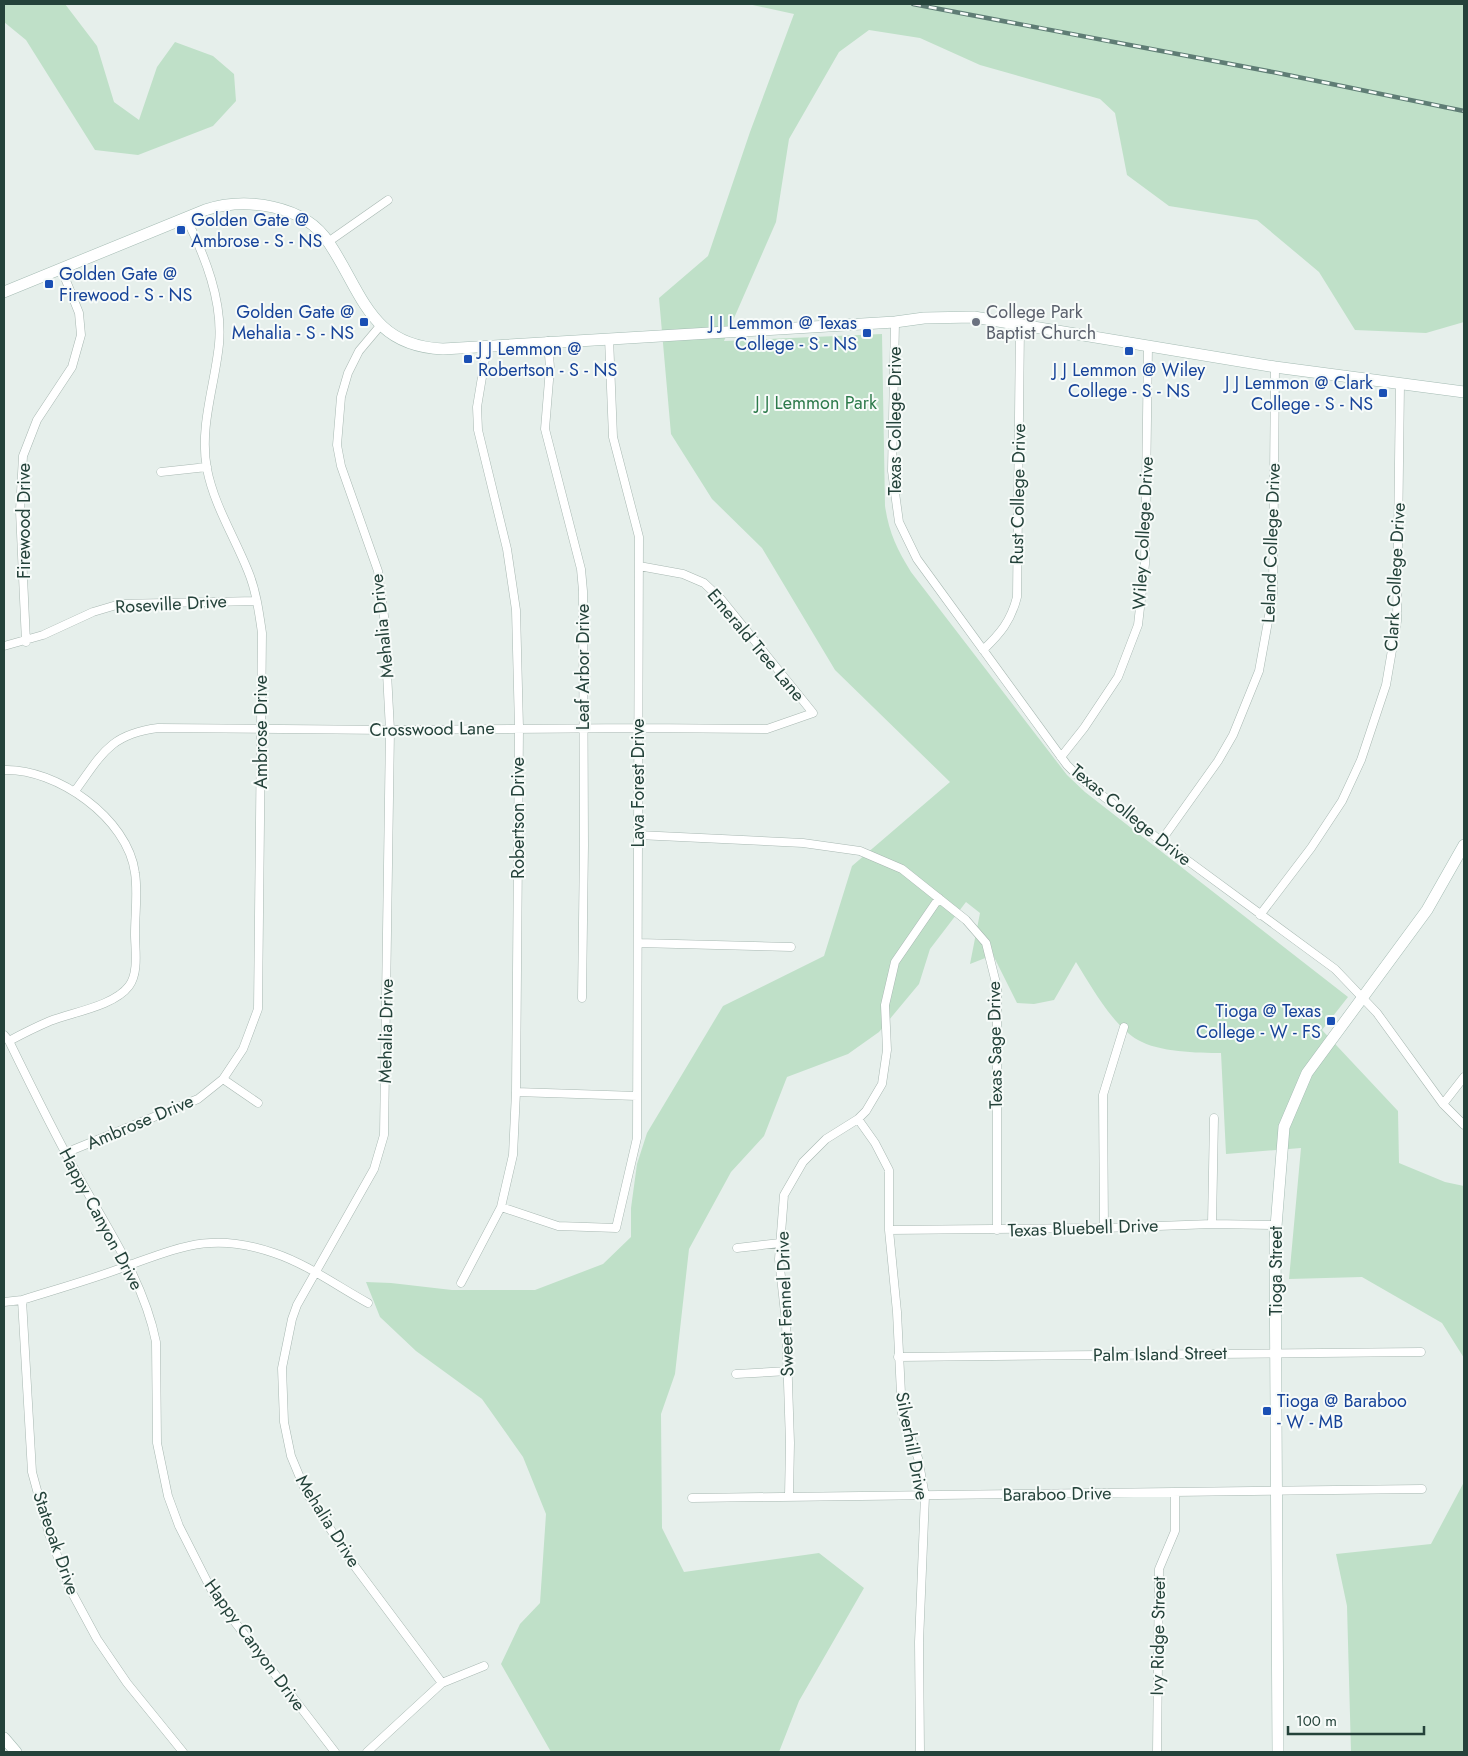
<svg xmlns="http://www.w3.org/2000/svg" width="1468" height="1756" font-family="Jost,sans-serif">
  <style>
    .green { fill: #bfe0c8 }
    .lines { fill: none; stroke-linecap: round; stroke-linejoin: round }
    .street-casing { stroke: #a8b8b2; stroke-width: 9 }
    .secondary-casing { stroke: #a4bbb3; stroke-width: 12 }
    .street { stroke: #fff; stroke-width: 8 }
    .secondary { stroke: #fff; stroke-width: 11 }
    .rail-casing { stroke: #5f7d75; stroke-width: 4.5 }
    .rail { stroke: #f7fbf9; stroke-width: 2.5; stroke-dasharray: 8; stroke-linecap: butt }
    .transit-dot { fill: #1a4fb4; stroke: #f7fbf9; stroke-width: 2 }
    .worship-dot { fill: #6b7280; stroke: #f7fbf9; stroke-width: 2 }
    .labels { text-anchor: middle; stroke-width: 4; stroke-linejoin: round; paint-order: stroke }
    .transit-label { font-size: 18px; fill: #164399; stroke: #f7fbf9; text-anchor: start }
    .worship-label { font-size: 18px; fill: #5b616d; stroke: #f7fbf9; text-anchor: start }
    .park-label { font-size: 18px; fill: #2d7a4b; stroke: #f7fbf9 }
    .street-label { font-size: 18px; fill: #24423a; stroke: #f7fbf9 }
  </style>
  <rect width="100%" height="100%" fill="#e6efeb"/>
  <path class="green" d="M4,4H65L97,46L114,102L139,120L157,67L175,42L213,56L234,74L236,101L213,126L138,155L95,150L26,40L4,22Z
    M748,4H1464V322L1426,333L1355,330L1319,272L1257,220L1169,206L1127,175L1115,113L1100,99L980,65L920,38L869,30L839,52L789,139L776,222L724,341L882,334L885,506C889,533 897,549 911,572L1067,775L1085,792L1348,997L1322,1030L1398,1111L1399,1163L1445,1182L1464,1186V1358L1442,1323L1362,1277L1289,1279L1301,1148L1226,1154L1221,1053C1198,1053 1158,1052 1138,1040C1113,1026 1091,986 1076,962L1054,1000L1034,1004L1017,1003L993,955L970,964L980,913L966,902L930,949L919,984L879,1032L848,1054L787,1077L764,1136L731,1172L689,1249L675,1374L661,1414L662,1528L684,1572L819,1553L864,1588L799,1701L779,1752H551L501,1664L520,1624L540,1603L546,1514L523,1457L482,1399L416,1351L380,1317L366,1282L391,1283L452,1290H535L603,1264L631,1237V1208L637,1164L647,1133L723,1006L824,956L852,866L950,782L835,670L762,548L712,499L671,434L659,298L708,256L750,132L794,14Z
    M1464,1482V1752H1351L1347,1606L1336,1554L1431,1544Z"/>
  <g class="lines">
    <g class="street-casing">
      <path id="street" d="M328,242L388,200
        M895,322L892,471L899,522L917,559L1067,765L1081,779L1161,841L1335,969L1377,1013L1443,1104L1464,1125
        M380,326L359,351L348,373L341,397L337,445L341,466L378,571L384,616L390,730L384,1135L374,1169L297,1305L292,1319L282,1368L284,1422L291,1456L306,1492L356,1568L442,1683
        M548,341L550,368L545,429L581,569L583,591L584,845L582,998
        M161,472L207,467
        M26,642L20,511L23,456L37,420L72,367L81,335L79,313L61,268
        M4,646L43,635L93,612L120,604L256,601
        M983,650C1000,634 1011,621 1017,597L1020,326
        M1061,757L1084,728L1118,677L1138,625L1145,564L1148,346
        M4,770C56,768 128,818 135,873C138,892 135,914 135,934C135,949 139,973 129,986C114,1006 73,1012 50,1021C36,1027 22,1034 9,1041
        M75,791C102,754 110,734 158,728L390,730L638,728L767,729L813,713L721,599L704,583L683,574L639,566
        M638,835L803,843L860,851L902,869L966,920L986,943L997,987V1230
        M1161,841L1218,761L1233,735L1259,671L1273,594L1275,367
        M1260,915L1311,848L1342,801L1361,760L1386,685L1397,621L1400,384
        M638,943L791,947
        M4,1035L9,1041C31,1086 53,1131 77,1174C107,1228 144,1281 156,1342L157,1443L168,1496L179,1526L214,1595L335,1752
        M223,1079L258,1103
        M516,1092L637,1096
        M1443,1104L1464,1077
        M858,1119L875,1143L889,1170V1230L897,1312L902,1414L918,1458L925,1496L919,1642L920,1752
        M65,1153L198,1099L223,1079L243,1049L258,1009L262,633C259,612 256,590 248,571C234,536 214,505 207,469C199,427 215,385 219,344C223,301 205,256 186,218
        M501,1207L558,1226L616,1228L637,1138L639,537L613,437L609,338
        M1212,1224L1214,1118
        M1104,1228L1103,1095L1124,1027
        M889,1230L1104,1228L1212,1224L1276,1225
        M737,1248L780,1243
        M461,1283L501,1207L513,1155L516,1092L519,728L516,610L507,549L478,430L477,407L487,347
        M22,1300L32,1472L49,1534L70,1589L97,1639L127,1683L183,1752
        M4,1302L22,1300C57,1289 93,1279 127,1266C183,1246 214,1232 274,1253C307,1264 337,1286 368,1303
        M898,1357L1421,1352
        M736,1374L788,1371
        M789,1496L790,1443L786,1322L779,1259L784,1195L803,1162L826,1139L858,1119L866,1111L882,1084L887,1050L885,1005L895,962L939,898
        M692,1498L1422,1489
        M367,1752L442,1683L484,1666
        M1157,1752L1159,1569L1175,1531V1493"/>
    </g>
    <g class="secondary-casing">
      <path id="secondary" d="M4,292L205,210C245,197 304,204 329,243C363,294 370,346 443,349L895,322L924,318L974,317L1275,367L1464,392
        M4,1738L16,1752
        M1278,1752L1275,1239L1284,1127L1307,1073L1427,910L1464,845"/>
    </g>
    <use href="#street" class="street"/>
    <use href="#secondary" class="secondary"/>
    <g class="rail-casing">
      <path id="rail" d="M913,4L1278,73L1464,111"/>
    </g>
    <use href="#rail" class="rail"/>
  </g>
  <g class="transit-dot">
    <rect x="176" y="225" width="10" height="10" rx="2.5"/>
    <rect x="44" y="279" width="10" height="10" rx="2.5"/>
    <rect x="359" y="317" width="10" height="10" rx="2.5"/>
    <rect x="862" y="328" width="10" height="10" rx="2.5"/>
    <rect x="1124" y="346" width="10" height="10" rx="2.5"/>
    <rect x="463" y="354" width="10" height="10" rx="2.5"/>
    <rect x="1378" y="388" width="10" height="10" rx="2.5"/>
    <rect x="1326" y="1016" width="10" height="10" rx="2.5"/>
    <rect x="1262" y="1406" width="10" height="10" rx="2.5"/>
  </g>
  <circle class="worship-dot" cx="976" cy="322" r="5"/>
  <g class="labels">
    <g class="transit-label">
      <text x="191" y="226">Golden Gate @<tspan x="191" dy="21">Ambrose - S - NS</tspan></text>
      <text x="59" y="280">Golden Gate @<tspan x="59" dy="21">Firewood - S - NS</tspan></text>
      <text x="354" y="318" text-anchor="end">Golden Gate @<tspan x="354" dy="21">Mehalia - S - NS</tspan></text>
      <text x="857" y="329" text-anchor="end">J J Lemmon @ Texas<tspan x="857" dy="21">College - S - NS</tspan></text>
      <text x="478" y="355">J J Lemmon @<tspan x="478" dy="21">Robertson - S - NS</tspan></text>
      <text x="1129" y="376" text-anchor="middle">J J Lemmon @ Wiley<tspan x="1129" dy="21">College - S - NS</tspan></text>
      <text x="1373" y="389" text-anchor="end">J J Lemmon @ Clark<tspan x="1373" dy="21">College - S - NS</tspan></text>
      <text x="1321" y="1017" text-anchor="end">Tioga @ Texas<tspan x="1321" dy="21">College - W - FS</tspan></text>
      <text x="1277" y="1407">Tioga @ Baraboo<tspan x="1277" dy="21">- W - MB</tspan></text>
    </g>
    <g class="worship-label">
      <text x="986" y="318">College Park<tspan x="986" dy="21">Baptist Church</tspan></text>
    </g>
    <g class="park-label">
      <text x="816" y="409">J J Lemmon Park</text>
    </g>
    <g class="street-label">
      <text transform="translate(895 421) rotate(-90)" y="6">Texas College Drive</text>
      <text transform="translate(1018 494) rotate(-89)" y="6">Rust College Drive</text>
      <text transform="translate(24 521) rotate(-90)" y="6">Firewood Drive</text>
      <text transform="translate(1143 533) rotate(-87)" y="6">Wiley College Drive</text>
      <text transform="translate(1271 543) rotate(-88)" y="6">Leland College Drive</text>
      <text transform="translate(1395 577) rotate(-87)" y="6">Clark College Drive</text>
      <text transform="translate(171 604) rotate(-3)" y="6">Roseville Drive</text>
      <text transform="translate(382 626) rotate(-96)" y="6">Mehalia Drive</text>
      <text transform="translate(756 645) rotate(50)" y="6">Emerald Tree Lane</text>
      <text transform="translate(583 667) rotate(-90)" y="6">Leaf Arbor Drive</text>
      <text transform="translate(432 729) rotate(-1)" y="6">Crosswood Lane</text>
      <text transform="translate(261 732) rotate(-90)" y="6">Ambrose Drive</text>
      <text transform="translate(638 783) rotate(-90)" y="6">Lava Forest Drive</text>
      <text transform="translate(1131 815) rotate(39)" y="6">Texas College Drive</text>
      <text transform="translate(518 818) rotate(-90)" y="6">Robertson Drive</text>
      <text transform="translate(386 1031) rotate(-89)" y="6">Mehalia Drive</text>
      <text transform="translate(995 1045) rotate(-91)" y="6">Texas Sage Drive</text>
      <text transform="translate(140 1122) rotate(-23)" y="6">Ambrose Drive</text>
      <text transform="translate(101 1219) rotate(62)" y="6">Happy Canyon Drive</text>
      <text transform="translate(1083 1228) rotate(-2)" y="6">Texas Bluebell Drive</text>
      <text transform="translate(1276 1271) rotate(-90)" y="6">Tioga Street</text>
      <text transform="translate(785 1304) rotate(-92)" y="6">Sweet Fennel Drive</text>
      <text transform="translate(1160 1354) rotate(-1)" y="6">Palm Island Street</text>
      <text transform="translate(912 1446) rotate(79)" y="6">Silverhill Drive</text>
      <text transform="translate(1057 1494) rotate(-1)" y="6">Baraboo Drive</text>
      <text transform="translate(328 1521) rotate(58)" y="6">Mehalia Drive</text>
      <text transform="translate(56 1543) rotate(71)" y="6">Stateoak Drive</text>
      <text transform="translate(1158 1636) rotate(-89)" y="6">Ivy Ridge Street</text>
      <text transform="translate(255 1645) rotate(54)" y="6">Happy Canyon Drive</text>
    </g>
  </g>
  <rect width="1468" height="1756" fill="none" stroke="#24423a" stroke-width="10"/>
  <path d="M1288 1726v8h136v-8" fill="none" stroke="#24423a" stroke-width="2.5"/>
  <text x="1296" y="1726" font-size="15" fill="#24423a" stroke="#f7fbf9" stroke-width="4" paint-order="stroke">100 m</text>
</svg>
